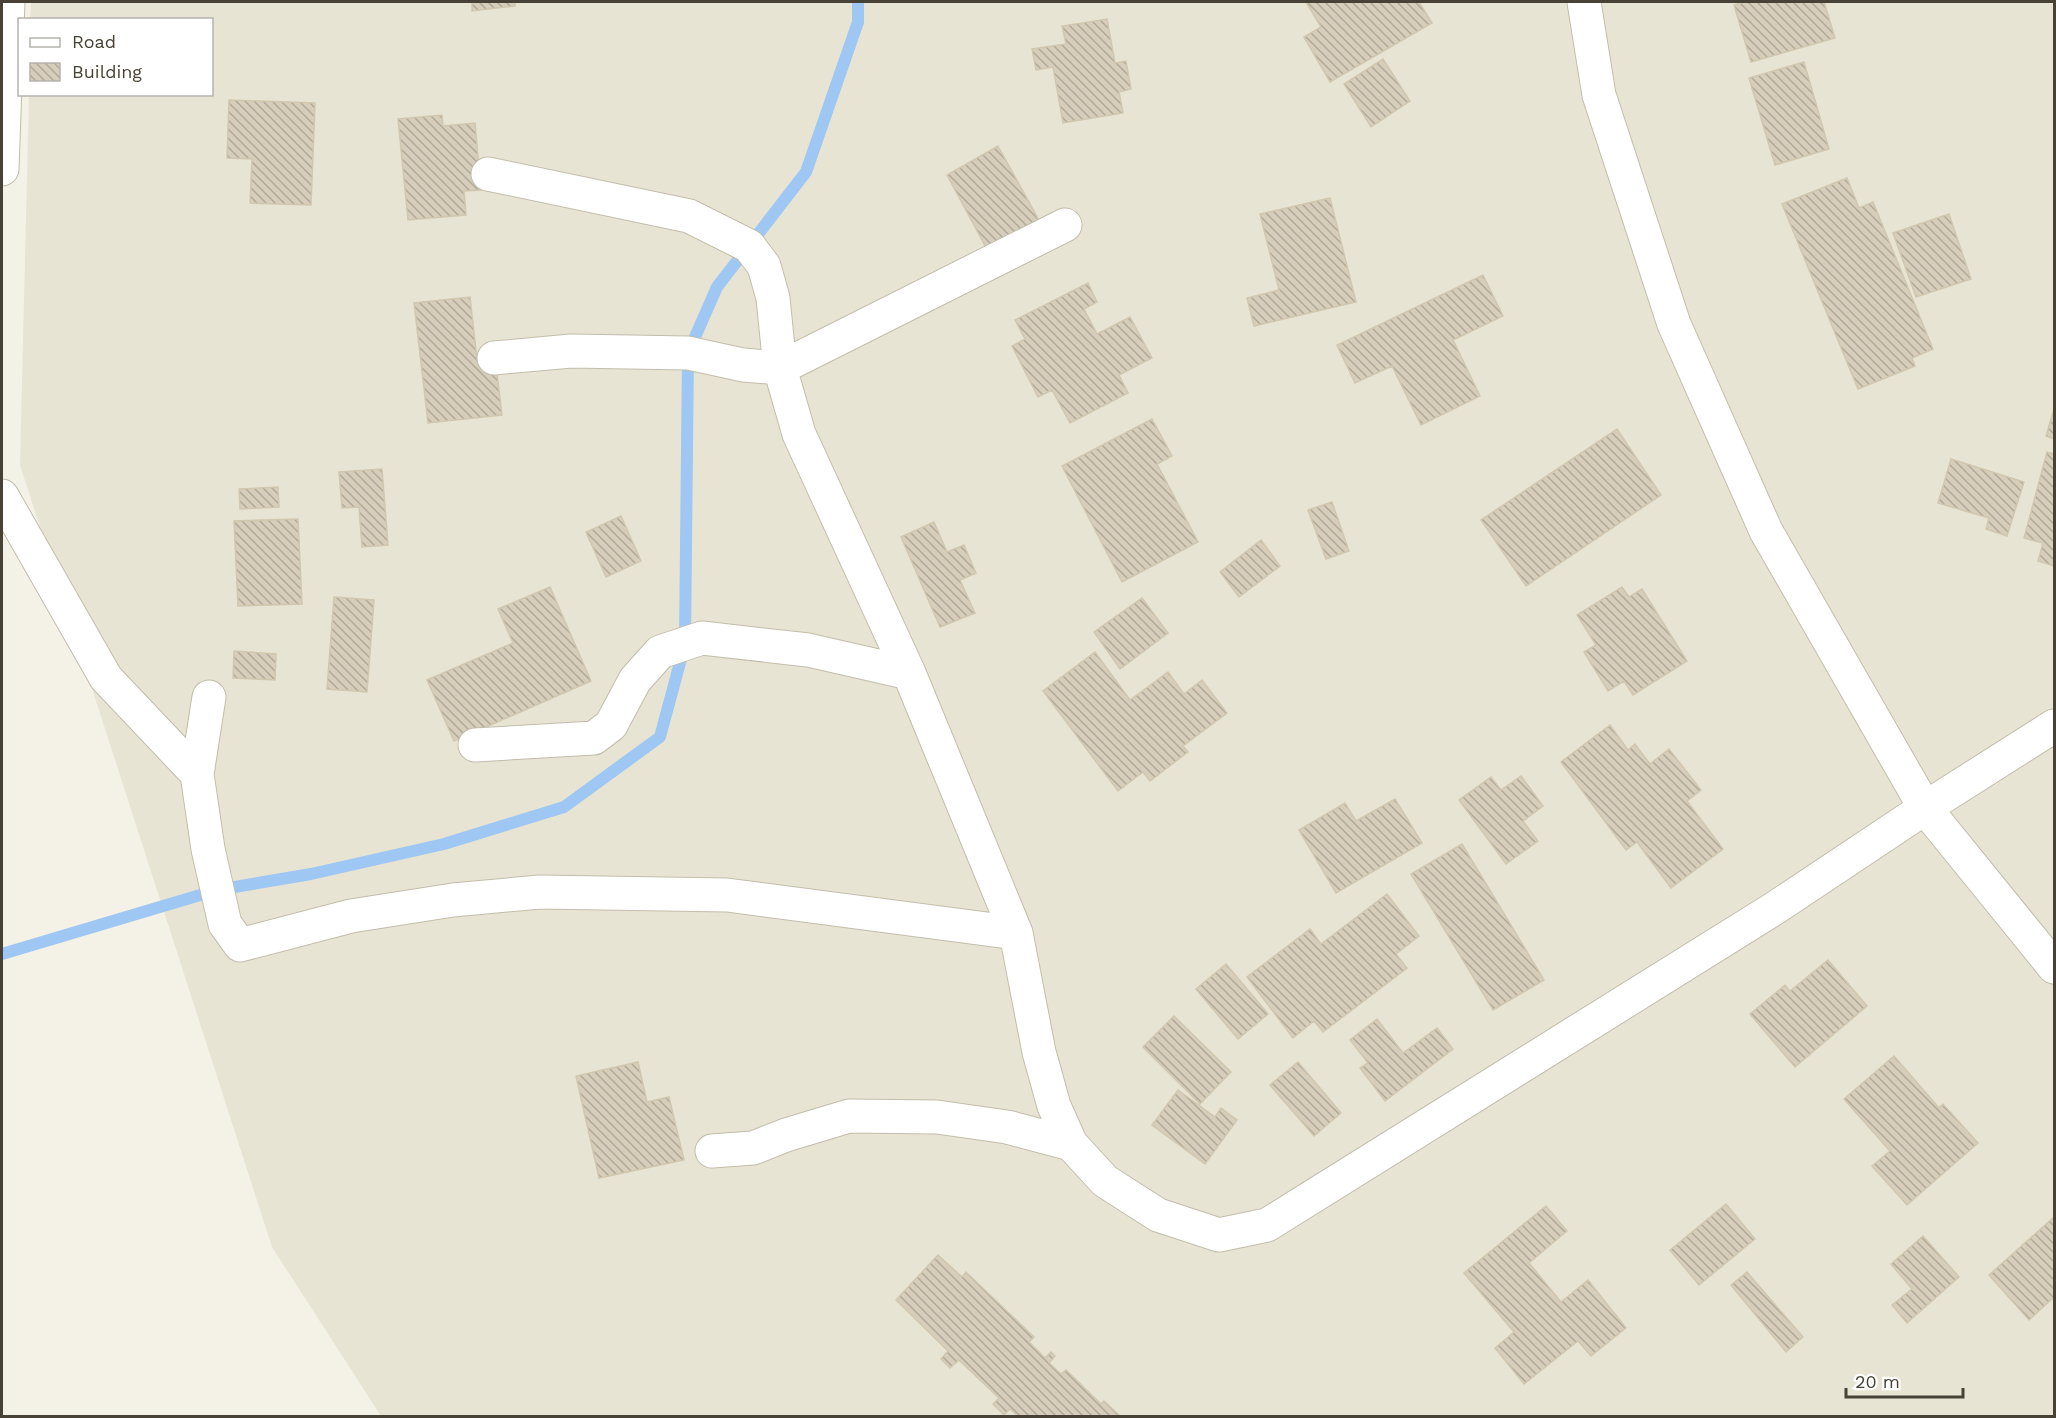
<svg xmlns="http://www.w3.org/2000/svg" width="2056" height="1418" font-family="'Work Sans',sans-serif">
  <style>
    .residential { fill: #e8e4d4 }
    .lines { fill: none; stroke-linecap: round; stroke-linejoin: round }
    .stream { stroke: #9fc7f3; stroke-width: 12 }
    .building { fill: url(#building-back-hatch); stroke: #d1c7ae; stroke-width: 1.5 }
    .minor-casing { stroke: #c2bdab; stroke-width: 35 }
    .minor { stroke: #fff; stroke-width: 33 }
  </style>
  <defs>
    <pattern id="building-back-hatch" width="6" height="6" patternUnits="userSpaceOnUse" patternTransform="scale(1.5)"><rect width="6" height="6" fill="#d6cebb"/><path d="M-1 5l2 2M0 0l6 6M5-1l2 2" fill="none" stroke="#afa999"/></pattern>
  </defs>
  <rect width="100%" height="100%" fill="#f4f1e6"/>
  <path class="residential" d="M31,2H2054V1416H381L272,1247L20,465L29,95L212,94V20L30,19Z"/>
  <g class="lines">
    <path class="stream" d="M2,954L217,890L311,874L444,844L564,807L660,737L685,644L688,353L717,287L806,172L858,22V2"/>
  </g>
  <path class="building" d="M472,2H515V6L472,11Z
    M1306,2H1419L1432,23L1330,82L1304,37L1321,27Z
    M1745,2H1824L1835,38L1751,62L1734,5Z
    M1107,19L1115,63L1126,61L1131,89L1119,92L1123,113L1063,123L1053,67L1036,70L1032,49L1066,44L1062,26Z
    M1383,59L1410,101L1371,127L1344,84Z
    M1804,62L1829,149L1775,165L1749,78Z
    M229,100L315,103L311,205L250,203L252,159L227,158Z
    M442,115L443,126L475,123L481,190L464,191L466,215L408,220L398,119Z
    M998,146L1041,224L989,253L947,175Z
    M1847,178L1859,208L1873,202L1933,349L1912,358L1915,366L1858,389L1782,204Z
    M1330,198L1356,302L1254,326L1247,298L1279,290L1260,214Z
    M1949,214L1971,279L1916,297L1893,233Z
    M1483,275L1503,316L1453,340L1480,396L1421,425L1392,366L1355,383L1337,345Z
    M1088,283L1097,302L1084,309L1097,334L1130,317L1152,358L1119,375L1128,393L1070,423L1052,390L1038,397L1012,346L1025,339L1015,320Z
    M470,297L477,359L495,357L502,415L428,423L414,303Z
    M2054,409V439L2046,436Z
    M1152,419L1172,456L1157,464L1198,542L1122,582L1062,466Z
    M1617,429L1661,495L1526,586L1481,520Z
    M2047,452L2054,454V566L2038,561L2043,543L2024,538Z
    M1951,459L2024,482L2007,536L1986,529L1989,518L1938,503Z
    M382,469L388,545L362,547L359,507L342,508L339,472Z
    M278,487L279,507L240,509L239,489Z
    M1332,502L1349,551L1326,559L1308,510Z
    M621,516L641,561L606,577L586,532Z
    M298,519L302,604L238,606L234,521Z
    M934,522L947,552L964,545L976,573L960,580L975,613L940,627L901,537Z
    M1261,540L1280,566L1239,597L1220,572Z
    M550,587L591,681L454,741L427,680L513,643L498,609Z
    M1622,587L1629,597L1642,589L1687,661L1633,695L1624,681L1608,691L1584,652L1596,645L1577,615Z
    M334,597L374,600L367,692L327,689Z
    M1142,598L1168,633L1120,669L1094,632Z
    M234,651L276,654L275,680L233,678Z
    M1095,652L1130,700L1168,672L1184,694L1202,680L1227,713L1183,746L1188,752L1150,781L1143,772L1118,791L1043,691Z
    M1610,725L1628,750L1635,744L1650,764L1669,749L1701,790L1687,801L1723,849L1671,888L1637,842L1626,850L1561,762Z
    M1521,776L1543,806L1523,821L1538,841L1506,864L1459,800L1491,777L1501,790Z
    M1395,799L1422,843L1336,893L1299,830L1345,803L1356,821Z
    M1462,844L1544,980L1493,1010L1411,874Z
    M1387,894L1419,936L1396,954L1407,968L1323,1032L1314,1021L1293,1038L1247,977L1310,929L1321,944Z
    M1828,960L1867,1006L1795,1067L1750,1014L1785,985L1790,991Z
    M1226,964L1268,1014L1238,1039L1196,989Z
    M1174,1016L1231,1072L1200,1104L1143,1047Z
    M1377,1019L1403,1053L1437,1028L1453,1049L1385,1101L1360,1068L1368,1063L1350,1040Z
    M1894,1056L1939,1108L1943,1104L1978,1143L1907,1205L1872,1166L1890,1151L1844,1099Z
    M638,1062L647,1102L669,1097L684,1160L599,1178L576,1076Z
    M1298,1062L1341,1113L1314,1136L1270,1085Z
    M1178,1090L1215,1117L1221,1108L1237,1120L1205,1164L1152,1125Z
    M1726,1204L1755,1239L1699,1285L1670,1250Z
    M1546,1206L1567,1231L1529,1263L1561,1302L1588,1280L1626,1328L1591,1356L1578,1341L1524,1384L1495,1348L1514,1332L1464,1273Z
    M2054,1217V1297L2029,1320L1989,1275Z
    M1923,1236L1959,1277L1907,1323L1892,1305L1912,1289L1891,1264Z
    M938,1255L962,1277L966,1272L1034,1337L1029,1342L1045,1358L1051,1352L1055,1356L1049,1363L1061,1374L1066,1370L1101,1404L1104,1401L1120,1416H1018L1010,1409L1004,1415L993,1404L999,1398L959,1360L950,1368L941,1359L948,1351L896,1300Z
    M1747,1272L1803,1337L1786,1352L1731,1285Z"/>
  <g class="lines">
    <g class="minor-casing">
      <path id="minor" d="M1584,2L1599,95L1674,324L1766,531L1925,808L2054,967
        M2,169L8,2
        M488,174L689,216L749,246L764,266L773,298L780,368L743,365L688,353L571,351L494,358
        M1065,225L780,368L799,434L909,673L1016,933L1039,1052L1054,1106L1071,1144L1105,1181L1158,1215L1219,1235L1267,1225L1775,908L1925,808L2054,726
        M2,496L106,678L197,774
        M209,697L197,774L208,849L225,924L240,945L351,916L453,900L540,892L727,895L1016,933
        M475,745L594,738L611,725L635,680L660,652L702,638L808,650L909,673
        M712,1151L753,1148L786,1135L849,1116L937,1117L1007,1127L1071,1144"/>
    </g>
    <use href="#minor" class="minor"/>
  </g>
  <rect width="2056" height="1418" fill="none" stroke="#474235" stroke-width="6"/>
  <rect x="18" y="18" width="195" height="78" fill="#ffffff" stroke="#b5b3ae" stroke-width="1.5"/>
  <rect x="30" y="38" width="30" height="9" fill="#ffffff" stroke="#b5b3ae" stroke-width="1.5"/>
  <text x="72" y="48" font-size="18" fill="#474235">Road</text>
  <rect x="30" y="63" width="30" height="18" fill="url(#building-back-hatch)" stroke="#b5b3ae" stroke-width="1.5"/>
  <text x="72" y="78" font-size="18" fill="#474235">Building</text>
  <path d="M1846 1388v9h117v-9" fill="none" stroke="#474235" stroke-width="3"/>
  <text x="1855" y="1388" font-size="18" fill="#474235" stroke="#ffffff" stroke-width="4.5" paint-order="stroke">20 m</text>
</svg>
